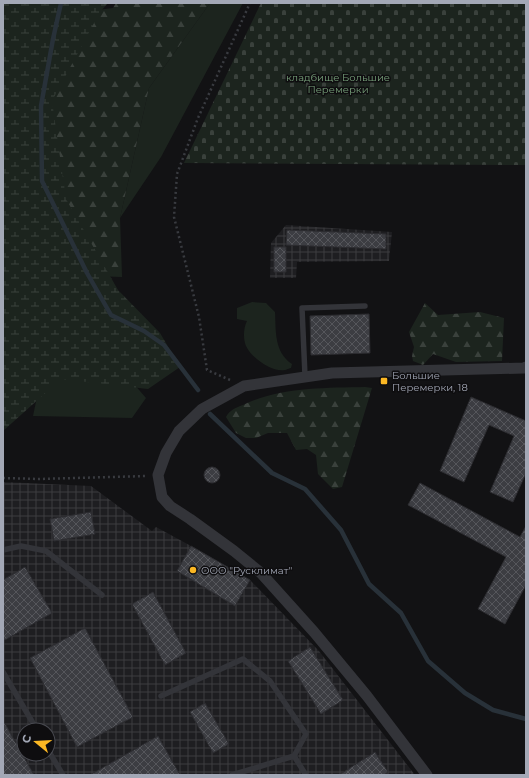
<svg xmlns="http://www.w3.org/2000/svg" width="529" height="778" font-family="Montserrat,sans-serif">
  <style>
    .industrial { fill: url(#industrial-grid); fill-rule: evenodd }
    .grass { fill: #1c241e }
    .forest { fill: url(#forest-firs) }
    .wetland { fill: url(#wetland-marsh) }
    .cemetery { fill: url(#cemetery-stones) }
    .lines { fill: none; stroke-linecap: round; stroke-linejoin: round }
    .stream { stroke: #283139; stroke-width: 4.5 }
    .building { fill: url(#building-cross-hatch); stroke: #2c2c30 }
    .path { stroke: #393b40; stroke-width: 2.5; stroke-dasharray: 2 3; stroke-linecap: butt }
    .service { stroke: #333439; stroke-width: 5.5 }
    .minor { stroke: #333439; stroke-width: 11 }
    .poi-dot { fill: #fbb723; stroke: #0e0d0f; stroke-width: 1.5 }
    .labels { text-anchor: middle; stroke-width: 3; stroke-linejoin: round; paint-order: stroke }
    .park-label { font-size: 10px; fill: #79a27c; stroke: #0e0d0f }
    .poi-label { font-size: 10px; fill: #a3a8b6; stroke: #0e0d0f; text-anchor: start }
  </style>
  <defs>
    <pattern id="industrial-grid" width="8" height="8" patternUnits="userSpaceOnUse"><rect width="8" height="8" fill="#1e1e21"/><path d="M0 4h8M4 0v8" fill="none" stroke="#3c3c3f"/></pattern>
    <pattern id="forest-firs" width="22" height="20" patternUnits="userSpaceOnUse"><rect width="22" height="20" fill="#1c241e"/><path d="M5 1l3.5 6h-7zM16 11l3.5 6h-7z" fill="#3a413c"/></pattern>
    <pattern id="wetland-marsh" width="20" height="14" patternUnits="userSpaceOnUse"><rect width="20" height="14" fill="#1c241e"/><path d="M1 5h8M5 5V1M11 12h8M15 12V8" fill="none" stroke="#3a413c"/></pattern>
    <pattern id="cemetery-stones" width="16" height="16" patternUnits="userSpaceOnUse"><rect width="16" height="16" fill="#1c241e"/><path d="M2 7V4a2 2 0 0 1 4 0v3zM10 15v-3a2 2 0 0 1 4 0v3z" fill="#3a413c"/></pattern>
    <pattern id="building-cross-hatch" width="8" height="8" patternUnits="userSpaceOnUse"><rect width="8" height="8" fill="#3c3d42"/><path d="M0 0l8 8M0 8l8-8" fill="none" stroke="#55565b"/></pattern>
  </defs>
  <rect width="100%" height="100%" fill="#121214"/>
  <path class="industrial" d="M286,225L392,232L389,261L297,262L296,278H270L271,243Z
    M3,482L91,486L152,531L156,527L191,546L250,580L319,651L415,775H3ZM24,730H48V754H24Z"/>
  <path class="grass" d="M210,3H243L161,157L120,218L149,88Z
    M252,302L266,303L275,312C276,331 274,352 292,364L291,368C290,368 286,370 285,370C272,373 248,356 245,343C243,336 244,327 247,321L237,319V308Z
    M121,369L146,398L132,418L33,416L42,373Z"/>
  <path class="forest" d="M116,3H210L149,88L120,218L122,277L97,276L64,213L46,110L83,12L113,8Z
    M425,303L438,315L480,312L504,318L502,361L456,362L433,354L423,365L413,361L412,356L414,347L409,332Z
    M365,387L372,388L342,487L333,489L318,474L316,455L307,449L296,450L287,433H268L256,438H246L236,433L226,417C230,410 235,408 243,405C280,387 325,388 365,387Z"/>
  <path class="wetland" d="M3,3H108L100,12L52,101L66,199L118,290L160,333L180,367L148,389L61,379L3,431Z"/>
  <path class="cemetery" d="M261,3H526V165L184,163Z"/>
  <g class="lines">
    <path class="stream" d="M61,3L53,39L41,106L42,181L87,273L111,315L144,331L164,345L198,390
      M210,414L272,473L305,489L341,530L369,584L401,613L428,661L465,693L493,710L526,719"/>
  </g>
  <path class="building" d="M287,230L386,234V249L286,245Z
    M274,247H286V272H274Z
    M369,314L370,353L311,355L310,316Z
    M471,397L526,421V473L513,502L490,492L514,436L489,425L464,482L440,471Z
    M204 475a8 8 0 1 1 16 0a8 8 0 1 1-16 0Z
    M420,483L520,537L526,526V585L505,624L478,609L506,557L408,505Z
    M91,512L95,534L54,541L50,519Z
    M191,546L250,580L235,606L177,571Z
    M25,567L52,613L3,641V580Z
    M153,592L186,653L165,665L132,604Z
    M85,628L133,717L77,747L30,658Z
    M310,647L343,700L321,714L288,661Z
    M205,703L229,744L213,753L190,712Z
    M3,720L34,775H3Z
    M158,736L180,775H90Z
    M375,752L388,772L384,775H339Z"/>
  <g class="lines">
    <path class="path" d="M230,380L207,370L199,317L174,217L177,174L198,118L250,3
      M3,478L39,479L147,476"/>
    <path class="service" d="M305,376L302,308L365,306
      M3,550L21,546L46,551L102,595
      M3,672L37,730
      M161,696L243,659L270,681L306,734L294,756
      M48,750L63,775
      M232,775L294,756L306,775"/>
    <path class="minor" d="M427,775L367,696L314,632L261,573L234,551L190,519L170,506L162,497L158,475L166,453L179,431L202,409L244,386L332,373L524,368L526,367"/>
  </g>
  <g class="poi-dot">
    <rect x="380" y="377" width="8" height="8" rx="2"/>
    <circle cx="193" cy="570" r="4"/>
  </g>
  <g class="labels">
    <g class="park-label">
      <text x="338" y="81">кладбище Большие<tspan x="338" dy="12">Перемерки</tspan></text>
    </g>
    <g class="poi-label">
      <text x="392" y="379">Большие<tspan x="392" dy="12">Перемерки, 18</tspan></text>
      <text x="201" y="574">ООО "Русклимат"</text>
    </g>
  </g>
  <rect width="529" height="778" fill="none" stroke="#a3a8b6" stroke-width="8"/>
  <g transform="translate(36 742) rotate(288)"><circle r="19" fill="#0e0d0f" stroke="#4a4b52"/>
  <path d="M0-3L7 15L0 10L-7 15Z" fill="#fbb723"/>
  <text y="-6" font-size="11" font-weight="bold" text-anchor="middle" fill="#a3a8b6">С</text>
  </g>
</svg>
